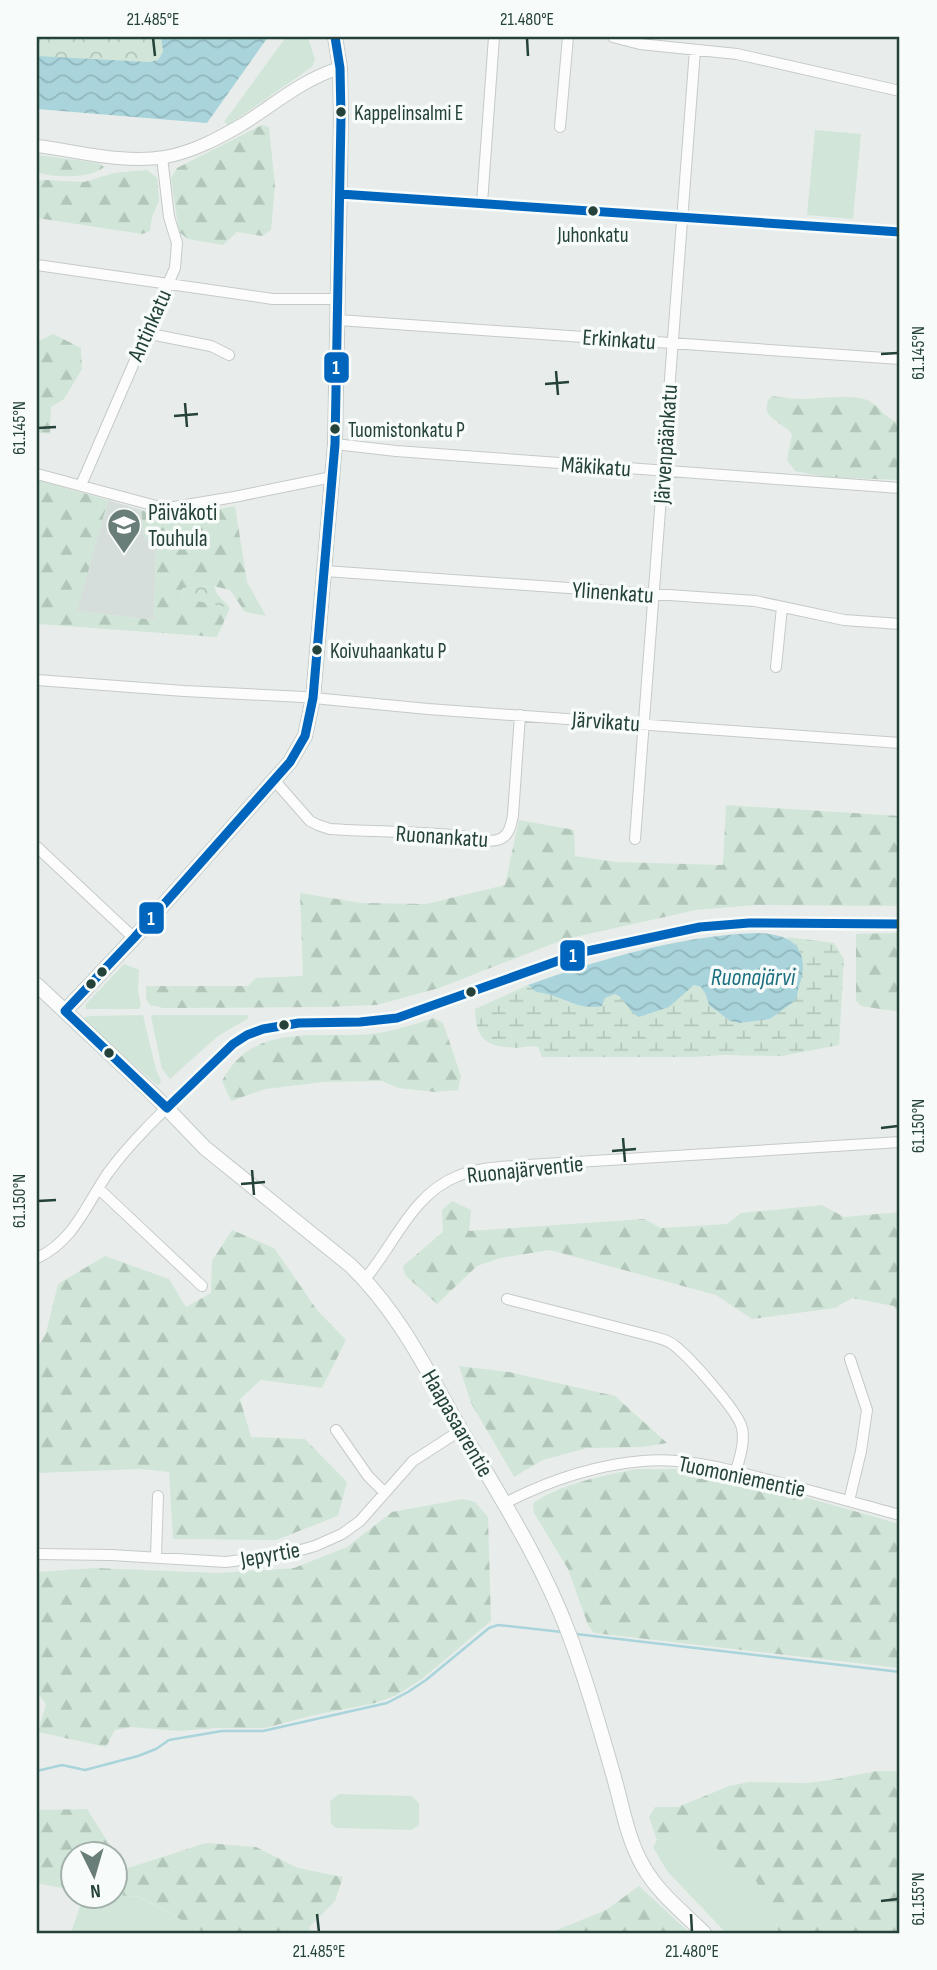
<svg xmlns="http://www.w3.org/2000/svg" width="937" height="1970" font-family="'Sofia Sans Condensed',sans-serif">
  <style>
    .built { fill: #d6dedb }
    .green { fill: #d1e6d8 }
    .forest { fill: url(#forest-firs) }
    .wetland { fill: url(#wetland-marsh) }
    .park { fill: url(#park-crowns) }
    .water { fill: url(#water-waves) }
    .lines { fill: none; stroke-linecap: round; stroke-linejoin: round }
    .stream { stroke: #a9d4db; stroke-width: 2.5 }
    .minor-casing { stroke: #c5cac8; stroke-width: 12 }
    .tertiary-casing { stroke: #c5cac8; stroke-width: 14 }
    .secondary-casing { stroke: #c3cbc8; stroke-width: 16 }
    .minor { stroke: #fcfcfc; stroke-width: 10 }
    .tertiary { stroke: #fcfcfc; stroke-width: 12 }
    .secondary { stroke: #fcfcfc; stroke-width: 14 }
    .bus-1-casing { stroke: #f7fbf9; stroke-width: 14 }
    .bus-1 { stroke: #0065bd; stroke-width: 9 }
    .ticks { fill: none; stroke: #24423a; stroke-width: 2.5 }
    .bus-dot { fill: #24423a; stroke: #f7fbf9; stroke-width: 2.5 }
    .labels { text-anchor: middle; stroke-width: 7; stroke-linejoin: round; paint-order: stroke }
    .bus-label { font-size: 21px; fill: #24423a; stroke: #f7fbf9; text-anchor: start }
    .street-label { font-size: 23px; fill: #24423a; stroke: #f7fbf9 }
    .poi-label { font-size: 23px; fill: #24423a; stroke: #f7fbf9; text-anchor: start }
    .water-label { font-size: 24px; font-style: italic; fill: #1c6f80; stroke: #f7fbf9 }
    .line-badge { stroke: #f7fbf9; stroke-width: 2.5 }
    .badge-label { font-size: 19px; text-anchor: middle; font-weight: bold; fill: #fff }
    .neatline { fill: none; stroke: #24423a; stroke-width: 2.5 }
    .ticks-label { font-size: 18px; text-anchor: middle; fill: #24423a }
  </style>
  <defs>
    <pattern id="forest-firs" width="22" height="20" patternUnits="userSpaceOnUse" patternTransform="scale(1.75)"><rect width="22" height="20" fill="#d1e6d8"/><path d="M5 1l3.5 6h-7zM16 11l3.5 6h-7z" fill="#b3c6ba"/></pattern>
    <pattern id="wetland-marsh" width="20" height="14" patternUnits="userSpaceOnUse" patternTransform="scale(1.75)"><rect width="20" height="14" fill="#d1e6d8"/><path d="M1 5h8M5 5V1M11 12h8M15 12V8" fill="none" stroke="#b3c6ba"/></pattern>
    <pattern id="park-crowns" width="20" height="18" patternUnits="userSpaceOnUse" patternTransform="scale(1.75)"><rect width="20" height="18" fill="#d1e6d8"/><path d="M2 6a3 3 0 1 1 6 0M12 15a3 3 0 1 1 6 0" fill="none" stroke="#b3c6ba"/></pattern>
    <pattern id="water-waves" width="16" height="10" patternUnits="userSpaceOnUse" patternTransform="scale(1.75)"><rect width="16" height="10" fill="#a9d4db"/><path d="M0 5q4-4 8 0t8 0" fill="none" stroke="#91b7bd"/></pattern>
  </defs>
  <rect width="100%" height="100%" fill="#e8edeb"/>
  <path class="built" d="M108,500L141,510L144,536L156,547L154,620L76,611Z"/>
  <path class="green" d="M286,37H308L315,59L312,67L228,125L224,122Z
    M815,130L861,134L853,219L807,215Z
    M124,964L139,970L138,991L141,1006L139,1009H86L85,1005Z
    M143,1015L156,1070L161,1080L160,1084L157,1085L83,1020V1018L90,1016Z
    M153,1015H247L249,1018L218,1036L170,1079L162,1069L151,1016Z
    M339,1794L412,1796L419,1803V1825L411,1830L336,1828L331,1824L330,1801Z
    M711,1834L723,1862L756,1881L777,1925L778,1933H726L667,1871L653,1847L657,1840Z
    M116,1895L139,1897L205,1933H71L83,1897Z"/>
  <path class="forest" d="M262,125L269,127L275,186L271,230L262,236L237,232L223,245L188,239L179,232L171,178L177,168Z
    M37,155L99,163L104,167C90,179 53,178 37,172Z
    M147,170L157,178L159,201L152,217L150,231L142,234L37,218V181L46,180L84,182L114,173Z
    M53,334L81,348L82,369L64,399L51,407L50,434L37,432V342Z
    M771,396C782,397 793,399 804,399C824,398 845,395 864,399C878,402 885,421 900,422V480L825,477L795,471L787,460L792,434C783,422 756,417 771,396Z
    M37,480L108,500L77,611L154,620L156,547L144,536L141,510L161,516L179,517L235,506L247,582L266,616L245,612L230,590L214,586L182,588L183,601H198L230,608L217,637L37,624Z
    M726,805L900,816V906L755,905L696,910L575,937L552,944L439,988L377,1005L324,1007L163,1008L150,1005L146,999V986H248L256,978L303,976L300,893L362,903L426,904L505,885L519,820L574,830L575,856L616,862L723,865Z
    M900,933V1012L861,1006L856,1001V934Z
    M434,1018L443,1023L461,1076L458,1090L435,1092L398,1088L382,1081L323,1082L265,1089L231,1101L222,1081C253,1021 317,1039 371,1034C393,1031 413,1025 434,1018Z
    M452,1201L471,1210L469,1231L644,1219L661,1228L727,1224L741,1213L822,1205L844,1217L900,1212V1318L894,1306L852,1298L835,1308L752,1319L716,1295L550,1250L500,1258L477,1266L437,1304L405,1275L403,1266L443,1232L442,1210Z
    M232,1230L274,1248L317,1310L346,1340L322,1388L261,1380L240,1399L251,1437L305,1439L347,1482L338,1516L276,1540L173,1539L169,1472L141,1469L37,1473V1349L46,1333L58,1284L105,1256L169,1279L186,1307L211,1293L212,1261Z
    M459,1366L509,1372L615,1396L667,1443L643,1447L587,1448L543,1460L514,1477L471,1403Z
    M637,1469H675L735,1478L769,1489L804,1497L900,1524V1668L594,1633L588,1625L568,1569L534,1513L533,1503C564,1483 601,1476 637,1469Z
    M463,1499L475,1502L488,1517L491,1621L422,1679L397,1695L375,1703L310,1716L265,1728H217L179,1731L131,1727L115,1730L106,1747L38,1732L46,1704L40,1696L37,1697V1572L95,1568L218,1573L294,1568L347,1547L392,1512Z
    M877,1771H900V1933H778L777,1925L756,1881L723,1862L711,1834L657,1840L649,1817L655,1807H678L729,1786L749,1782L807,1783L831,1780Z
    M87,1809L125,1869L206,1843L256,1847L298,1868L343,1877L335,1901L310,1926L309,1933H205L140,1897L116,1895V1854H74L73,1890L41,1884L37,1885V1810Z
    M639,1886L690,1933H553L557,1930L606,1910Z"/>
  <path class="wetland" d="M787,937L834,943L844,959L839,1045L782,1056L722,1055L694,1057H542L538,1047C527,1045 527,1047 517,1048C516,1048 506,1047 505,1047C481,1044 476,1033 475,1009L528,985L536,992L548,993L566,1001L594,1008L605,998L615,994L625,1002L635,1015L669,1007L693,985L701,987L706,995L709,1005L730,1021L740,1023L770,1019L795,1000L800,981L803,967L800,951Z"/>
  <path class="park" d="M37,37H161L163,52L158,60L149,62L50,58L37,56Z
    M214,586L217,594L230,608L198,601H183L182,588Z"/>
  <path class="water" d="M161,37H268L207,123L37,109V56L149,62L158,60L163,52Z
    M756,933C779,934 803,938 803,967C803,978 797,990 796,1000L770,1019L740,1023L730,1021L709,1005L706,995L701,987L694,985L669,1007L639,1017C629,1013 626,999 615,994L605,998L602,1006C579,1012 558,993 536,992L528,985C601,959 678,936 756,933Z"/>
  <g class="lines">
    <path class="stream" d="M576,1634L900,1672
      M37,1771L62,1765L85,1770L138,1756L156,1749L169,1740L222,1731H263L387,1703L408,1692L426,1680L489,1628L498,1625L562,1632"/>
    <g class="minor-casing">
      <path id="minor" d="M613,37L640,44L737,54L900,91
        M560,127L568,37
        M340,194L900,232
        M482,203L494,37
        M37,265L273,299H338
        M338,320L900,359
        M145,333L211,346L229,355
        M335,444L396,451L900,488
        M37,474L160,507H174L234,497L332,477
        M81,485L175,268L177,243L169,217L162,157
        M325,571L755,601L844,620L900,624
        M776,667L782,607
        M37,680L184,691L303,697L428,709L900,743
        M274,780L310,821L318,825L330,829C373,832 417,831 460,836C471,837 485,843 497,840C509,837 511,826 513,815L520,715
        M635,839L695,50
        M37,847L134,938
        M99,1189L202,1286
        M37,1258C74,1241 86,1205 108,1173C135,1136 171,1104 204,1072C218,1059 232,1043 249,1034C288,1015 352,1028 397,1018L583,952L700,927L749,923L900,924
        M365,1279C394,1245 413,1193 458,1176C479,1167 505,1167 528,1165L900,1142
        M507,1299L655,1337C662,1339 670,1341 675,1346C690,1358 738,1411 742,1428C745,1442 740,1457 736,1471
        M336,1430L368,1476L384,1492
        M849,1501L861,1451L867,1410L850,1359
        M505,1503C548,1481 594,1465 643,1461C684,1457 726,1469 765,1479C810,1490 855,1503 900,1515
        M37,1554L111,1555L226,1562L287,1554L315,1546L342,1534L360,1521L413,1461L461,1430
        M156,1557L158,1496"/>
    </g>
    <g class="tertiary-casing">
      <path id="tertiary" d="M37,146C78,151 123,164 165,157C193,152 219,138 243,124C275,104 303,79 340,68"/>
    </g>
    <g class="secondary-casing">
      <path id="secondary" d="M37,985L155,1096L205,1148L350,1265C400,1313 428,1373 462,1432C501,1498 542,1562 569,1634C587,1682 601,1731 615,1781C623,1810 628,1840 643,1866C658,1893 683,1912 704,1933
        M65,1011L134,938L290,762L305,736L313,698L335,444L341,117L340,68L335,37"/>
    </g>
    <use href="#minor" class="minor"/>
    <use href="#tertiary" class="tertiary"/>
    <use href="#secondary" class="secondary"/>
    <g class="bus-1-casing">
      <path id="bus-1" d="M335,37L340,68L341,117L335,444L313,698L305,736L290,762L134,938L65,1011L167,1108L233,1044L247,1035L263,1029L299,1023L360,1022L397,1018L583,952L700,927L749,923L900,924
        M340,194L900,232"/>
    </g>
    <use href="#bus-1" class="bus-1"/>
  </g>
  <path class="ticks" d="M153,38L155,56M527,38L528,56M881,354L898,353M556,371L558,395M545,384L569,382M185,403L187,427M174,416L198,414M38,428L56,427M881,1128L898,1126M623,1138L625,1162M612,1151L636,1149M252,1170L254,1195M241,1184L265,1182M38,1201L56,1200M881,1901L898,1899M317,1914L319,1932M691,1914L692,1932"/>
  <defs>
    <g id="school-pin" transform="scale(1.75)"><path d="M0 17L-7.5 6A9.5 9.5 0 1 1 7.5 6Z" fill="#697e78" stroke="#f7fbf9"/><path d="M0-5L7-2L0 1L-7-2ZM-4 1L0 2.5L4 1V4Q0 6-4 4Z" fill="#fff"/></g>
  </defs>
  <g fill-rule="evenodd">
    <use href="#school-pin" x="124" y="525"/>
  </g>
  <g class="bus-dot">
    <circle cx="341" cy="112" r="6"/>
    <circle cx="593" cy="211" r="6"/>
    <circle cx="335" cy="429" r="6"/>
    <circle cx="317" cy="650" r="6"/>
    <circle cx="102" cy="972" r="6"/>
    <circle cx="91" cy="984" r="6"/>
    <circle cx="471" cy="992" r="6"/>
    <circle cx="284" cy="1025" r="6"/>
    <circle cx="109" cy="1053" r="6"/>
  </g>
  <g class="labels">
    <g class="bus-label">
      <text x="354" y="120">Kappelinsalmi E</text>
      <text x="593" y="242" text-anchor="middle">Juhonkatu</text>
      <text x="348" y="437">Tuomistonkatu P</text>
      <text x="330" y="658">Koivuhaankatu P</text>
    </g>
    <g class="street-label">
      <text transform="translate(149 325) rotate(-66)" y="8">Antinkatu</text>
      <text transform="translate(619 339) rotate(4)" y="8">Erkinkatu</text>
      <text transform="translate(665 444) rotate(-86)" y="8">Järvenpäänkatu</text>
      <text transform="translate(596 466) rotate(4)" y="8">Mäkikatu</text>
      <text transform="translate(613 592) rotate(4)" y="8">Ylinenkatu</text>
      <text transform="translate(606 721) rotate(4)" y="8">Järvikatu</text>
      <text transform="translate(442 836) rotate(4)" y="8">Ruonankatu</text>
      <text transform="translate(525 1169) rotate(-6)" y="8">Ruonajärventie</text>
      <text transform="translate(458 1423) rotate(60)" y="8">Haapasaarentie</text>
      <text transform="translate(742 1476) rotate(12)" y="8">Tuomoniementie</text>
      <text transform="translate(270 1554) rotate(-10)" y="8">Jepyrtie</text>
    </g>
    <g class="poi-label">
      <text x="148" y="520">Päiväkoti<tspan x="148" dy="26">Touhula</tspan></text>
    </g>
    <g class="water-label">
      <text x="753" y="985">Ruonajärvi</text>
    </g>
  </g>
  <g class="line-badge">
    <rect x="323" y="351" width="27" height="33" rx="7" fill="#0065bd"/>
    <rect x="138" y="901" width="27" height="34" rx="7" fill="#0065bd"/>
    <rect x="559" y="939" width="27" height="33" rx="7" fill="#0065bd"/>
  </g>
  <g class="badge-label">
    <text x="336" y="374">1</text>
    <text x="151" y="925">1</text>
    <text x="573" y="962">1</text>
  </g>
  <rect width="937" height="1970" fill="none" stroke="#f7fbf9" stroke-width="77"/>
  <g transform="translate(94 1875) rotate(175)"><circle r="33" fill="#f7fbf9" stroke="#a3b1ad" stroke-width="2"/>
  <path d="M0-5L12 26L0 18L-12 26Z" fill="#697e78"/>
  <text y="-10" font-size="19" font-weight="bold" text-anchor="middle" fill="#24423a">N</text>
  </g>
  <rect x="38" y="38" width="860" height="1894" class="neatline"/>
  <g class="ticks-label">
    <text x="153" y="25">21.485°E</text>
    <text x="527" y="25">21.480°E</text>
    <text transform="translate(918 353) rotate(-90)" y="6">61.145°N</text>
    <text transform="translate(19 428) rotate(-90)" y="6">61.145°N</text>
    <text transform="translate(918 1126) rotate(-90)" y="6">61.150°N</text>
    <text transform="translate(19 1201) rotate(-90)" y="6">61.150°N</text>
    <text transform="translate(918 1899) rotate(-90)" y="6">61.155°N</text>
    <text x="319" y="1957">21.485°E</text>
    <text x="692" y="1957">21.480°E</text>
  </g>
</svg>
